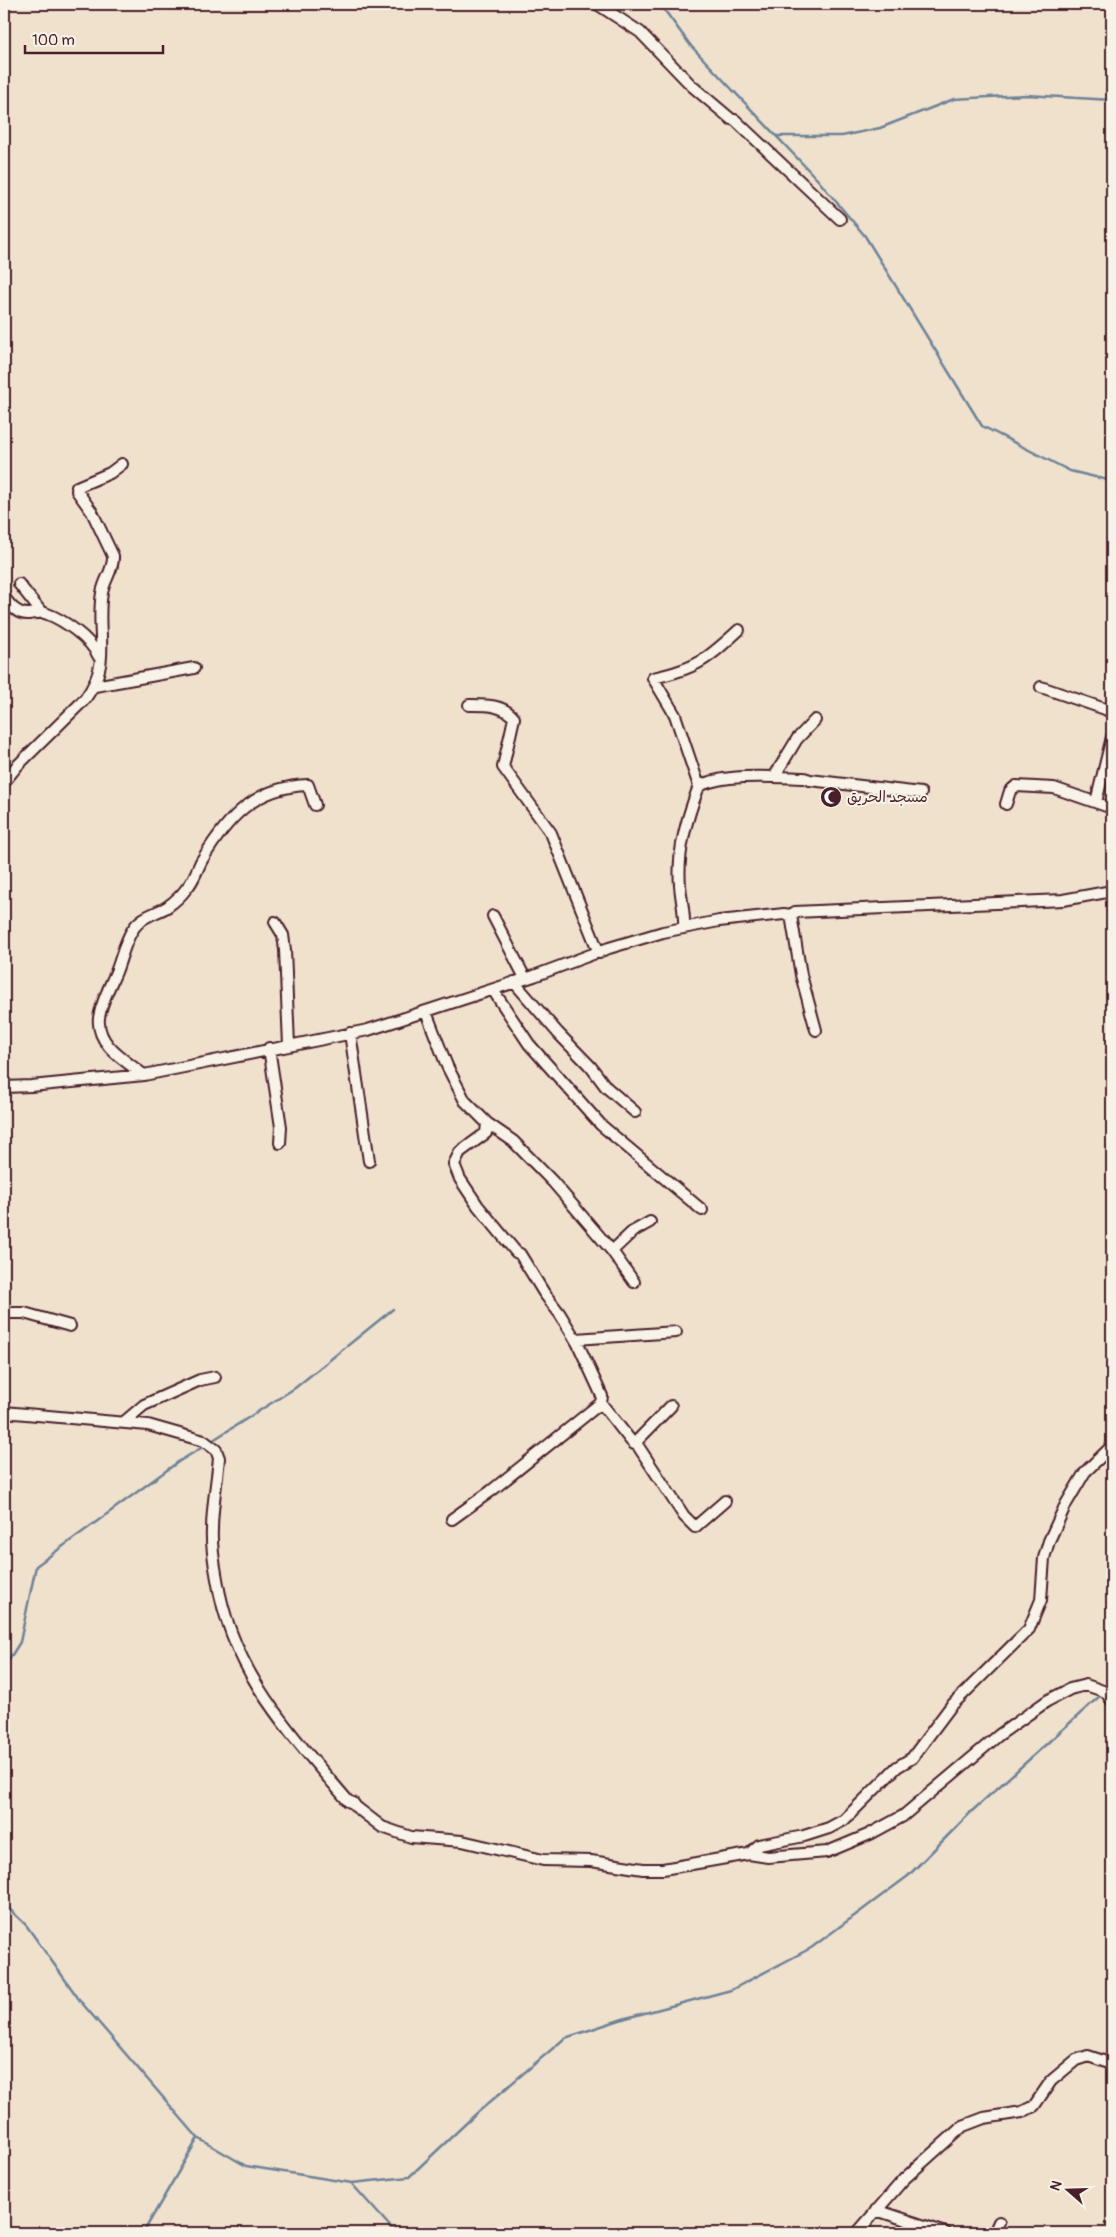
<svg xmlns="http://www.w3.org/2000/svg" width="1116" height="2237" font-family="Pangolin,'Playpen Sans Arabic',sans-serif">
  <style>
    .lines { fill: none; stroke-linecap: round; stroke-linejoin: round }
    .stream { stroke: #6c839a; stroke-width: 2.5 }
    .minor-casing { stroke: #4a1f2b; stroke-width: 14 }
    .minor { stroke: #f7f3e8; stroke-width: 10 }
    .labels { text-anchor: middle; stroke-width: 4; stroke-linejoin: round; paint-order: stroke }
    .poi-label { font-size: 15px; fill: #4a1f2b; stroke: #f7f3e8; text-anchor: start }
  </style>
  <rect width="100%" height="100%" fill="#f0e1cd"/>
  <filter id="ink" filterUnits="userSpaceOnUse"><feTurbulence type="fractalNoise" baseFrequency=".02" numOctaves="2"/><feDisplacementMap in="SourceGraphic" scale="10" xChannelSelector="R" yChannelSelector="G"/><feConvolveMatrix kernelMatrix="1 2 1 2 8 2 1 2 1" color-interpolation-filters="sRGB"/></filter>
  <g filter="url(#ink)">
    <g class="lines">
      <path class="stream" d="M660,4L691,46L817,179L865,236L982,426L1070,471L1112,481
        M776,136H842L880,128L954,99L1026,95L1112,100
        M210,1442L295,1388L393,1309
        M4,1668L20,1642L36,1566L178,1462L206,1445
        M4,1904L26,1925L81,2002L198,2138L246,2166L352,2183L409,2177L477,2113L565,2038L626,2018L731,1990L811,1948L908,1876L972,1811L1102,1694
        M352,2184L396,2233
        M143,2233L198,2138"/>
      <g class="minor-casing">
        <path id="minor" d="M597,4L640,32L692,86L731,119L735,120L840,219
          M77,487L110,473L122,464
          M19,584L42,613
          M4,597C10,605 17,615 29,614C35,613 39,612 45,613C64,620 90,638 99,657
          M95,686L194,668
          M1041,687L1105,709L1112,713
          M469,705C485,705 503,704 514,718L503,767L551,833L599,953
          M774,777L797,739L815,720
          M4,782L17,766L85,699C113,661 95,634 102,593C104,580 114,569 113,556L92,512L77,491
          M699,786L675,715L653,678C698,668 706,660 739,630
          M1096,802L1112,737
          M1006,804L1010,791L1016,786L1054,788L1112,808V810
          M791,915L801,975L816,1030
          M493,916L525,978
          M275,922L283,935L285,950L289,1045
          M684,928C685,913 681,900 680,885C677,851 687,818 699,786C726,773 774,777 804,778L810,780L921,793
          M514,982L558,1033L591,1067L606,1087L635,1112
          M493,990L529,1044L601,1125L702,1210
          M426,1012L447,1066L465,1101L487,1123L513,1141L553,1182L612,1251L634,1282
          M350,1033L369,1161
          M269,1048L281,1127L280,1143
          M144,1075C126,1061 96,1045 99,1018C101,1003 110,986 116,972C122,957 126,936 137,924C145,915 157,913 167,907C174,902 181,896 186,889C194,881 197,869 202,860C228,817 255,787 308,785L315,805
          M4,1087L31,1086L144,1075L368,1030L534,976L609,948L663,932L719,921L784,914L791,915L795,912L1063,900L1112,891
          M612,1251L632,1232L650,1222
          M4,1313H24L70,1326
          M576,1339L676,1332
          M601,1403L631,1441L638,1446L684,1516L695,1527L725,1501
          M4,1412L148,1425L204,1441L216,1450L219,1458C217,1482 212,1506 212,1530C211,1546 214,1563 217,1579C232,1673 289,1731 348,1801L353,1803L356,1807L382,1827L411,1837L462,1841L543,1860L591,1861L643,1869H663L749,1854L768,1857L827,1852L870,1834L903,1816L999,1735L1047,1701L1070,1689L1086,1685L1106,1692L1112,1701
          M124,1422L144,1405L200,1380L215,1377
          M634,1444L671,1406
          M452,1519L491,1491L601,1403L602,1396L578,1344L560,1314L544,1293L520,1254L516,1252L478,1206L460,1179L454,1164L460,1152L486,1133L487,1123
          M749,1854L759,1845L804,1836L829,1828L844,1820L897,1767L912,1758L951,1706L1029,1629L1041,1600L1044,1558L1049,1541L1066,1504L1085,1472L1112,1446
          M876,2210L946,2233
          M857,2233L904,2179L963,2126L984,2118L1022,2112L1034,2106L1051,2081L1076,2060L1088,2056L1112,2064
          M994,2233L999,2222"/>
      </g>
      <use href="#minor" class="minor"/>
    </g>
  </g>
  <defs>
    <g id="mosque-disc" transform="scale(1.125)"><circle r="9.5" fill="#4a1f2b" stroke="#f7f3e8"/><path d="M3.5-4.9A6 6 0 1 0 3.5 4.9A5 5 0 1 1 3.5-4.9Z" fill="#fff"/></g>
  </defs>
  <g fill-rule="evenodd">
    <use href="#mosque-disc" x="831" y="797"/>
  </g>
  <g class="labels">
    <g class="poi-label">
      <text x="847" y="802">مسجد الحريق</text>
    </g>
  </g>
  <rect width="1116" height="2237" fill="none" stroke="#f7f3e8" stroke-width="20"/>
  <rect x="10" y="10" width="1096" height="2217" fill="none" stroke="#4a1f2b" stroke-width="2" filter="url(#ink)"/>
  <g transform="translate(1068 2190) rotate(290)" stroke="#f7f3e8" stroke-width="4" paint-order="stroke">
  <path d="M0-4L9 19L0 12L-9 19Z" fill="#4a1f2b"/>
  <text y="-8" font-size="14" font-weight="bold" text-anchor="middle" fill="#4a1f2b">N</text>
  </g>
  <path d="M25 45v8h138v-8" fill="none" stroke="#4a1f2b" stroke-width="2.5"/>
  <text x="32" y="45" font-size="15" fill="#4a1f2b" stroke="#f7f3e8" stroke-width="4" paint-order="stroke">100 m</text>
</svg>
